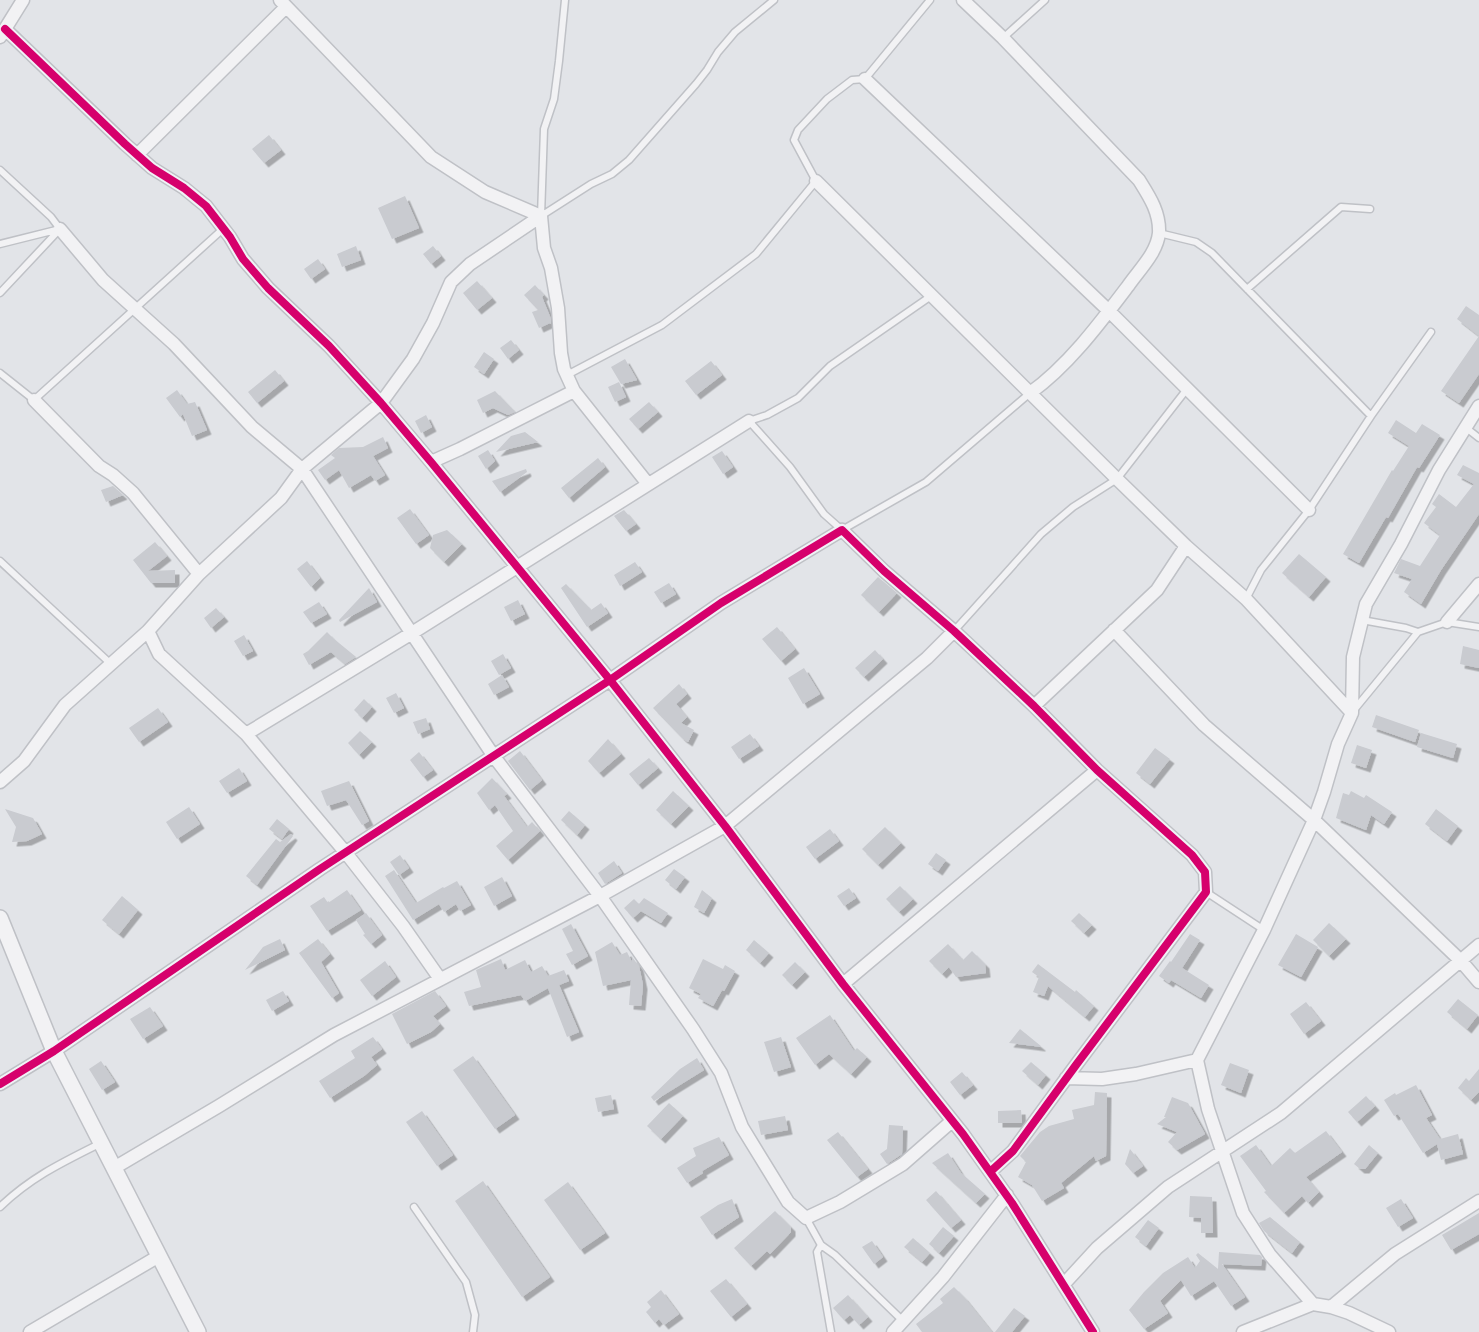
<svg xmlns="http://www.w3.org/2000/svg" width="1479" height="1332" font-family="Barlow,sans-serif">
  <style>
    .building { fill: #c9cbd0; filter: url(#shadow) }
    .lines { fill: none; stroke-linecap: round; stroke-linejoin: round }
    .service-casing { stroke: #bfc1c6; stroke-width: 9 }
    .minor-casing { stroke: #bfc1c6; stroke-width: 15 }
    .tertiary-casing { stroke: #bfc1c6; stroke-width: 18 }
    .service { stroke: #f2f2f4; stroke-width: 6 }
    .minor { stroke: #f2f2f4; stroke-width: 12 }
    .tertiary { stroke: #f2f2f4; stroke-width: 15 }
    .cycleway-casing { stroke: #f0f2f7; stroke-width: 11 }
    .cycleway { stroke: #d6006c; stroke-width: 8 }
  </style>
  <defs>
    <filter id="shadow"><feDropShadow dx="4.5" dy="4.5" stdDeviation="0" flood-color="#0004"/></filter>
  </defs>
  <rect width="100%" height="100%" fill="#e2e4e8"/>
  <path class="building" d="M269,135L281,150L264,163L252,149Z
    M405,196L419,228L392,239L378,208Z
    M356,246L361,260L342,267L337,254Z
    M433,246L441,256L431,264L423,254Z
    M318,259L325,269L311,279L304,269Z
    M477,281L492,298L477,310L463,293Z
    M535,285L544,295L542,297L551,319V324L550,323L539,328L532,312L538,310L524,295Z
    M1466,306L1479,315V336L1457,319Z
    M1479,336V374L1459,403L1441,391Z
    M511,340L519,350L508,359L500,348Z
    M484,352L494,359L484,374L474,367Z
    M625,359L637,380L621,384L611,367Z
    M711,361L722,375L696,395L685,381Z
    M275,370L284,381L257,403L248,392Z
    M619,382L626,397L615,402L608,387Z
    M177,390L187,404L195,402L207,430L192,436L183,414L180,417L166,398Z
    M495,391L515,412L508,415L493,408L483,413L477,400Z
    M649,402L658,412L638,429L629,419Z
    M426,415L432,427L421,433L415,421Z
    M1396,420L1416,433L1422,424L1440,435L1419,468L1417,467L1388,518L1386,517L1359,563L1343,554L1392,470L1393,471L1409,446L1388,433Z
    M525,432L538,442L496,452L511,436Z
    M383,437L388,448L373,456L385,475L375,481L371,475L349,488L339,470L325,480L318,470L335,458L331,455L339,448L363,447Z
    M488,450L495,461L486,469L478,456Z
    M722,451L733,467L723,474L712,457Z
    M598,458L605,467L569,498L561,488Z
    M1463,465L1479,473V514L1441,570L1421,604L1404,592L1412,579L1394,573L1401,559L1420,566L1440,535L1424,523L1436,507L1432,504L1439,494L1456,507L1474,484L1457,475Z
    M526,469L527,472L500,492L492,481Z
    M113,486L123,495L106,502L101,490Z
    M410,509L429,535L416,544L397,518Z
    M624,510L636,524L626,531L614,516Z
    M447,530L462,544L444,562L430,548L433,535Z
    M155,542L167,556L148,571L175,570V583H151L133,560Z
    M1299,554L1326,577L1309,597L1282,573Z
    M307,561L320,578L311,587L297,569Z
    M635,562L642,572L620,586L614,575Z
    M878,577L897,593L879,612L861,595Z
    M669,583L676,594L661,603L654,592Z
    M566,584L591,610L601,603L608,613L587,627L561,588Z
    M369,588L377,602L340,622L339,620Z
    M518,600L525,614L511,621L504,607Z
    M319,602L327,614L311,623L303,612Z
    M216,608L224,617L211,628L204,618Z
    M777,627L795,649L781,661L762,639Z
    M327,632L334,639L356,657L345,664L331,652L309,665L303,654L308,651Z
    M244,635L253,651L243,656L234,641Z
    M1463,646L1479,650V668L1460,664Z
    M875,650L883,659L864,677L855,668Z
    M503,654L511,668L499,675L491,661Z
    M804,668L820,694L803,704L788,678Z
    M502,675L509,687L494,695L488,684Z
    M679,684L687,694L676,704L687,717L681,723L694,730L688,742L682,738L653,708Z
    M396,693L404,708L394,713L386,698Z
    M364,699L372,707L362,718L354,710Z
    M158,708L168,722L139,742L129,728Z
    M1376,715L1419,730L1415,742L1372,727Z
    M426,718L430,729L418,734L413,722Z
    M360,731L372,742L359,755L348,743Z
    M1421,733L1457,744L1453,758L1417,747Z
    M750,734L759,746L739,759L731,747Z
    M608,739L621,754L599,773L588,761Z
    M1357,745L1372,750L1366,768L1351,763Z
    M1155,748L1170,759L1150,784L1136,773Z
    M520,751L542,780L530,790L508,761Z
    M419,752L433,770L423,777L410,760Z
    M649,758L658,768L638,785L629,774Z
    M239,768L247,781L227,793L219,781Z
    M492,778L507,794L504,796L527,827L532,822L540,831L508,860L496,846L513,831L495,805L489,810L477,793Z
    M349,781L369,821L362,825L346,800L327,806L321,791Z
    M673,791L689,806L671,824L656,810Z
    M1351,791L1364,798L1366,795L1392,812L1384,824L1371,815L1366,830L1336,818L1343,793L1349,795Z
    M189,807L200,824L177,839L166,822Z
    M5,809L33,818L42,834L27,841L12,842L16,827Z
    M1436,809L1458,826L1447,841L1425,824Z
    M569,811L585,825L577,835L561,820Z
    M277,819L289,829L282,839L269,829Z
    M885,827L901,843L878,865L862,849Z
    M830,829L839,841L815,859L806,847Z
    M291,834L293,836L257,885L246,876L276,839L280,842Z
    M936,853L946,860L938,871L928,864Z
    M400,855L409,868L399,875L390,862Z
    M614,861L622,873L605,884L598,873Z
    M674,869L685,877L676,889L665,880Z
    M394,870L416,903L443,887L444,888L457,881L471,905L460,911L456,904L444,912L439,904L413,920L385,876Z
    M502,877L512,896L494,906L484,887Z
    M900,886L913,899L899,912L886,899Z
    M849,888L856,898L844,906L837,896Z
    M347,890L361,910L327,931L310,906L324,897L328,903Z
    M702,890L712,898L704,913L694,907Z
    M122,896L138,910L119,934L102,920Z
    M644,898L668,913L661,923L641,911L633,918L624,908L634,899L639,904Z
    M366,913L382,935L371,944L363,935L365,934L356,920Z
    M1079,913L1092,925L1084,933L1071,921Z
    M1329,923L1346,939L1329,956L1313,940Z
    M571,924L588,956L572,965L566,954L573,951L562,929Z
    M1190,934L1200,940L1182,968L1209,985L1201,998L1171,980L1169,983L1159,976L1170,961L1171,962Z
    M1296,934L1318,947L1301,977L1278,965Z
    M280,939L285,950L245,970L263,947Z
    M318,939L330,954L321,962L339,993L332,998L299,953Z
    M754,940L769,953L760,963L746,950Z
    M612,942L620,955L627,952L632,962V957L639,966L643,985L641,1006L629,1005L631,980L603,986L595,952Z
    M948,944L963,960L972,951L985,964L986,973L956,977L949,967L942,974L929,961Z
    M501,959L505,970L525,960L531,972L542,966L548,976L564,970L569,981L559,985L579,1032L567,1037L548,988L525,1001L521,995L469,1006L464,992L481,987L476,970Z
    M703,959L723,969L725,965L735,971L724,991L722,990L713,1006L698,998L701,994L689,988Z
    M385,961L396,977L372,996L360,980Z
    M795,962L805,972L792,985L782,975Z
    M1038,964L1075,992L1076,990L1094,1006L1085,1017L1048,986L1044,996L1033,992L1039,977L1032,972Z
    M283,991L289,1001L272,1011L266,1000Z
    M435,991L446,1006L433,1016L440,1024L431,1032L407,1044L392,1014Z
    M1458,999L1478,1015L1467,1029L1447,1012Z
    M1306,1002L1321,1021L1304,1034L1290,1014Z
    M150,1007L163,1026L143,1039L130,1019Z
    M830,1015L854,1051L857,1048L867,1057L851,1074L829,1054L815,1065L796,1038Z
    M1020,1029L1042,1047L1009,1043Z
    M373,1037L382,1049L371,1057L377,1065L364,1076L330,1098L319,1081L355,1058L351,1051Z
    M781,1037L791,1067L774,1072L764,1042Z
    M473,1056L515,1115L495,1129L453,1070Z
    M697,1058L704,1070L654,1101L651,1097L680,1069Z
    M101,1061L115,1082L102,1090L89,1069Z
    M1031,1062L1046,1075L1038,1085L1022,1071Z
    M1230,1063L1249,1070L1241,1093L1221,1085Z
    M1479,1069V1092L1471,1100L1458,1088L1466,1078L1469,1081Z
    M962,1072L973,1085L960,1095L950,1082Z
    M1416,1085L1432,1115L1426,1118L1440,1139L1458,1134L1463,1154L1441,1160L1437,1144L1423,1153L1398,1114L1394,1116L1384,1100L1395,1093L1396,1095Z
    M1095,1092L1107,1093L1106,1156L1096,1161L1094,1156L1061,1183L1064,1188L1042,1201L1032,1185L1018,1177L1026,1162L1020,1156L1040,1132L1049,1126L1074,1119L1072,1110L1094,1105Z
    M611,1095L614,1109L598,1112L595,1098Z
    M1366,1096L1375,1106L1357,1122L1348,1112Z
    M1172,1097L1188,1103L1205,1134L1177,1150L1168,1142L1177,1132L1157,1124L1166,1117H1164Z
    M669,1103L683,1116L661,1139L647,1126Z
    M1021,1110L1022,1123H998V1111Z
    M422,1111L453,1155L437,1166L406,1122Z
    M785,1116L788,1130L761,1135L758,1121Z
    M889,1125L903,1126L902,1154L887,1164L880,1154L887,1149Z
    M1326,1131L1342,1152L1306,1177L1319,1192L1308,1203L1302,1196L1284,1213L1264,1192L1266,1191L1240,1156L1256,1145L1271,1166L1290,1148L1295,1153Z
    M838,1132L868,1169L857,1177L827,1140Z
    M719,1137L729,1155L702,1171L703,1173L687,1183L677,1168L696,1156L693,1148Z
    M1369,1145L1378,1153L1365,1169H1360L1354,1164Z
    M1130,1149L1143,1166L1133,1173L1125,1164Z
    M948,1153L961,1173L985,1194L976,1203L932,1163Z
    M483,1181L550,1277L522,1297L455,1201Z
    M568,1182L605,1233L580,1250L544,1200Z
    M936,1191L961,1220L951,1228L926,1200Z
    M1190,1196L1212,1197L1213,1233H1201V1218L1189,1217Z
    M732,1199L739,1217L712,1235L700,1217L718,1205Z
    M1401,1199L1413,1218L1398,1227L1386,1208Z
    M775,1211L791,1227V1232L770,1254L767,1251L751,1266L734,1248Z
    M1479,1213V1234L1451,1250L1442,1235Z
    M1270,1217L1300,1242L1292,1253L1264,1231L1259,1223Z
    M1148,1220L1159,1228L1146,1246L1135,1237Z
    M943,1227L954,1236L939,1253L929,1244Z
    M913,1238L930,1253L922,1262L904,1247Z
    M872,1241L883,1257L874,1264L862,1247Z
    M1219,1252L1260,1255L1262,1257L1261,1266L1222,1264L1245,1297L1231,1306L1214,1281L1191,1296L1181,1280L1160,1301L1168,1313L1144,1329L1129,1310L1144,1292L1163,1273L1188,1257L1195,1268L1200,1261L1196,1255L1198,1253L1218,1269Z
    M726,1279L747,1304L731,1317L710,1291Z
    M954,1287L964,1297L992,1332H922L916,1324L943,1303L940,1299Z
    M661,1290L679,1314L664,1325L659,1319L655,1323L646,1312L651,1307L647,1302Z
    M848,1295L868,1317L859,1325L850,1315L844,1320L833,1308Z
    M1014,1308L1025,1316L1012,1332H995Z"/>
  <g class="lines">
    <g class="service-casing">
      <path id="service" d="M1003,38L1045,0
        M0,170L51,217L60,229
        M541,216L591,184L612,174L629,160L696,84L707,70L718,52L735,32L774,0
        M541,216L544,129L554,99L559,61L565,0
        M1159,233L1196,242L1212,253L1371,416
        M0,244L60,229
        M1247,289L1341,207L1370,209
        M0,293L60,229
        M931,296L830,366L798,398L767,415L749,421L790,467L824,514L842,530L926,482L1030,393
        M0,373L34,400L224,228
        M567,375L662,325L756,254L816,181L794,140L798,130L827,99L852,80L865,79L930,0
        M1465,427L1479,438
        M0,561L112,665
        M1246,599L1261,570L1309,510L1371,416L1431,332
        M1362,620L1406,628L1418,632
        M954,631L1041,534L1073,507L1117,479L1187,389
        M1354,710L1418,632L1447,622L1479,627
        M1206,892L1264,930
        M0,1207C31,1177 63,1162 101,1143
        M414,1207L466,1282L475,1315L473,1332
        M806,1218L821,1245L835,1255L903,1321
        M821,1245L817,1252L831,1332"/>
    </g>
    <g class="minor-casing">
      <path id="minor" d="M280,0L431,157L485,192L541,216
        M963,0L1003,38L1139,180C1149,196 1160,212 1159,233C1157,253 1139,270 1128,286C1100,323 1068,366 1030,393
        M5,29L125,144L152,168L184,188L206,206L230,237L243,259L268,288L329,346L381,403L431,462L610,680L725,826L843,984L963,1134L1012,1203L1093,1332
        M0,37L23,0
        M865,79L1109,311L1309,510
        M137,155L286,7
        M816,181L1117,479L1186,546L1246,599L1352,713
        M541,216L544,248L551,268L558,308L561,353L564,369L574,391L648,484
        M60,229L103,280L174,344L252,427L302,469L495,758L600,896L693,1029L721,1073L742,1127L788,1202L806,1218L840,1202L903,1164L952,1121
        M34,400L99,466L113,475L133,493L199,574
        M431,462L460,449L574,391
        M1447,622L1479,584
        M1114,630L1204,725L1314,820L1461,961L1479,982
        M148,631L159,654L246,734L346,853L403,926L440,979
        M1034,706L1157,590L1186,546
        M246,734L412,633L749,421
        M0,782L24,761L65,705L148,631L199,574L281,498L302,469L381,403L413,359L433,323L451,282L470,264L541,216
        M843,984L1097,770
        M1066,1078L1102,1079L1136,1074L1197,1060
        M0,1084L54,1051L320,869L610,680L721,603L842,530L884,571L954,631L1034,706L1097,770L1192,855L1205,872L1206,892L1076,1065L1013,1151L990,1172
        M114,1168L219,1106L334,1035L600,896L725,826L927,658L954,631
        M1064,1284L1097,1248L1168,1187L1281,1113L1479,945
        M1313,1304L1270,1255L1243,1213L1208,1109L1197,1060L1264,930L1314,820L1324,792L1338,744L1352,713L1353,657L1366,604L1401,544L1439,470L1479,406
        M1331,1307L1395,1254L1479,1201
        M30,1332L159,1256
        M893,1332L943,1277L1007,1195
        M1243,1332L1313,1304L1331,1307L1349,1313L1389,1332"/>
    </g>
    <g class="tertiary-casing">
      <path id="tertiary" d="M0,918L54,1051L198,1332"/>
    </g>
    <use href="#service" class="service"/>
    <use href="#minor" class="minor"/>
    <use href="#tertiary" class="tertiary"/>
    <g class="cycleway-casing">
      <path id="cycleway" d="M5,29L125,144L152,168L184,188L206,206L230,237L243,259L268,288L329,346L381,403L431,462L610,680L725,826L843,984L963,1134L1012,1203L1093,1332
        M0,1084L54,1051L320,869L610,680L721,603L842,530L884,571L954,631L1034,706L1097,770L1192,855L1205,872L1206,892L1076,1065L1013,1151L990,1172"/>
    </g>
    <use href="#cycleway" class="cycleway"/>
  </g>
</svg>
